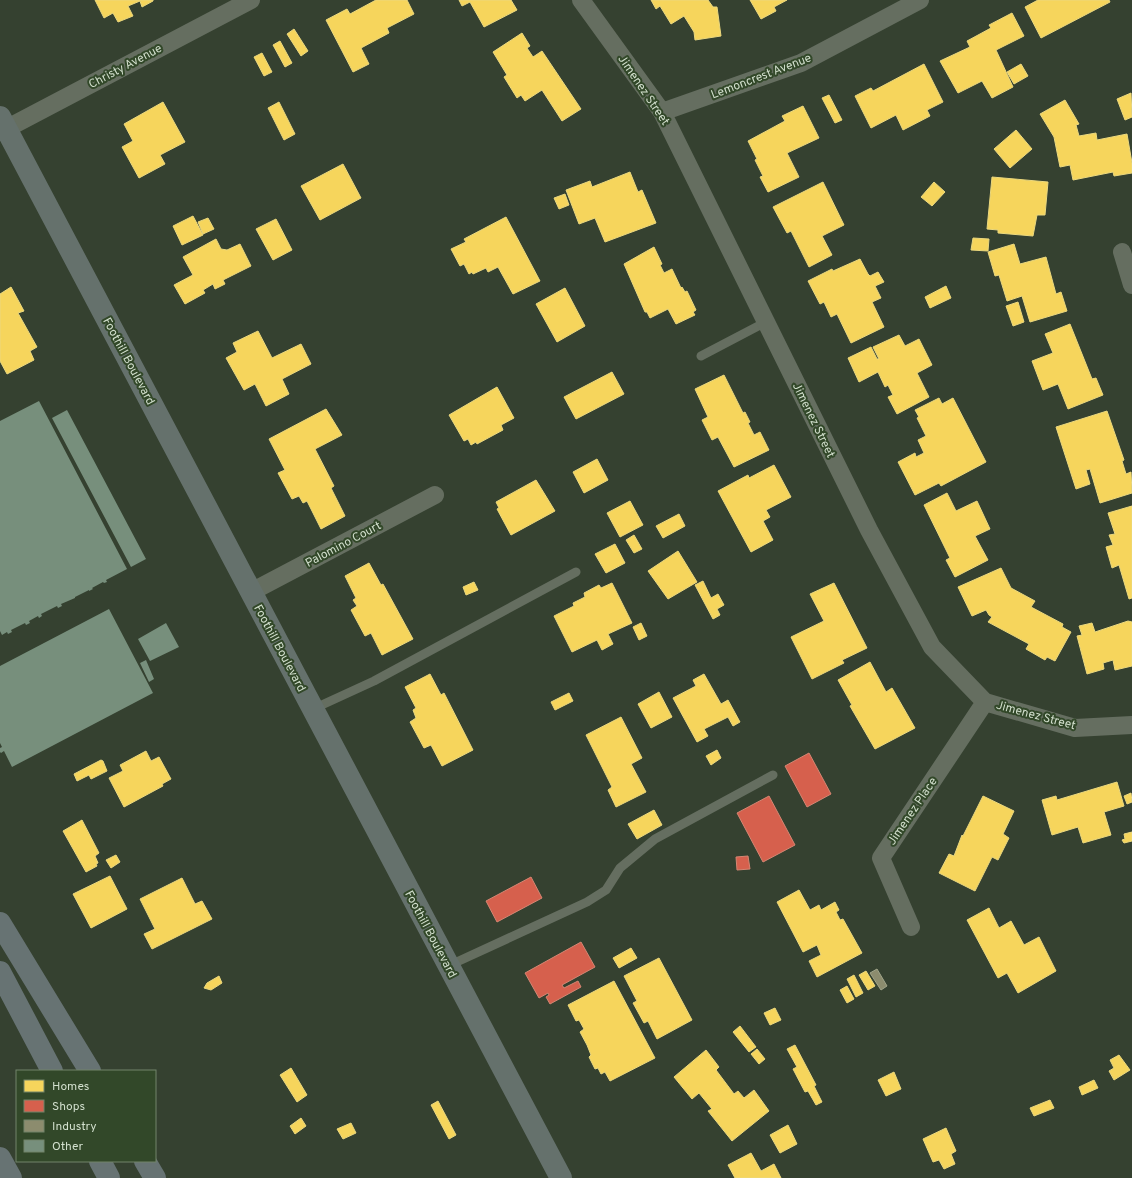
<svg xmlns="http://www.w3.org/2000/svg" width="1132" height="1178" font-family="Overpass,sans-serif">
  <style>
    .homes { fill: #f6d55c; stroke: #ebd87e }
    .shops { fill: #d6604d; stroke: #d58673 }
    .industry { fill: #8c8c6e; stroke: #a1a58a }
    .building { fill: #778f7c }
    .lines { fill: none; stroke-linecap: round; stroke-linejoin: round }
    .lane { stroke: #656e60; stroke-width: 9 }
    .street { stroke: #656e60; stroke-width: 18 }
    .primary { stroke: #65716c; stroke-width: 22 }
    .highway { stroke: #677373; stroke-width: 22 }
    .labels { text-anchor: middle; stroke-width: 4; stroke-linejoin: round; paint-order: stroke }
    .street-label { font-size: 12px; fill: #d2dfcd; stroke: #324829 }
  </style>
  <rect width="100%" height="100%" fill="#354130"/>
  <path class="homes" d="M95,0H153V1L142,7L140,1L128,6L133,16L118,22L113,13L104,18Z
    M376,0H407L414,14L387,28L389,33L361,48L369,64L353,72L326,20L347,9L350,14Z
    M459,0H511L517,10L484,27L470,2L462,6Z
    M651,0H708L713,7H717L721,36L695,40L694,32L684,16L671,24L660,6L656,9Z
    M750,0H787L774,7L776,11L761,19Z
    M1038,0H1109L1110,2L1041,38L1025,7Z
    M1012,13L1024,36L996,50L1013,87L992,98L982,81L958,93L940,61L970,47L967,41L991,28L989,25Z
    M294,29L308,51L301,56L287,34Z
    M522,33L530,46L527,48L533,57L542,51L581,109L562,121L542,90L525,101L521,95L517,98L504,77L507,75L493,52Z
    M280,41L292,63L285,67L273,45Z
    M262,53L272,72L264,76L254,57Z
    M924,64L943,102L927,110L930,116L903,130L896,115L871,128L855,96L871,88L873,91Z
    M1021,64L1028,76L1014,84L1007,72Z
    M1131,93L1132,117L1125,120L1117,99Z
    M829,95L842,120L835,123L822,98Z
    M1065,100L1079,124L1076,125L1079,136L1096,133L1097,140L1127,134L1132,163V173L1114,176L1113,172L1073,180L1070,165L1060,167L1054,137L1040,114Z
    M163,102L185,142L160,155L165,164L139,178L122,147L133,141L124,124Z
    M279,102L295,134L284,140L268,108Z
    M803,106L819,138L787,153L799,177L768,192L760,177L763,176L755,160L757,159L748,141L785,121L782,116Z
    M1016,130L1032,149L1010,168L994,149Z
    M343,164L361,198L320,220L301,186Z
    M630,172L638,192L642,190L656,223L605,242L595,218L579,224L566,190L590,181L592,187Z
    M992,177L1048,182L1045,215H1037L1033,236L998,233V230L987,229Z
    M823,182L844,225L822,236L832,255L809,267L791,231L787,233L773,207Z
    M934,182L945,192L932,206L921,197Z
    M565,194L569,205L559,209L554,198Z
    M193,216L203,235L182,245L173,226Z
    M506,217L540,281L513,294L498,267L488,272L486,268L473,274L472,272L469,274L464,264L460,266L451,249L466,242L464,239Z
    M208,218L214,229L203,234L198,222Z
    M276,219L292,250L273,260L256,229Z
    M973,238L989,239L988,251L971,250Z
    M216,239L221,249L227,250L240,244L251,266L223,280L225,284L215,289L213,284L203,290L205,293L185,304L174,285L193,275L183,257Z
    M1014,244L1020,264L1046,257L1056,294L1061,292L1067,311L1030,322L1022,296L1007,301L999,275L995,276L988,252Z
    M654,247L662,264L660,265L664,273L672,269L681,288L682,287L685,292L687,291L696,310L693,312L695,315L676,324L668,309L650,318L647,312H645L624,264Z
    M860,259L868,274L870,276L878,272L884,282L875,286L881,298L872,302L884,327L851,343L837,314L831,317L824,302L820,304L808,281L832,269L833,271Z
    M946,286L951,298L930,308L925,297Z
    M11,287L24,311L18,313L37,347L30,351L34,360L7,374L0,361V294Z
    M565,288L585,326L557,342L536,304Z
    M1018,302L1024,322L1013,326L1006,306Z
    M1070,324L1092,379L1096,378L1103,395L1068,409L1058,384L1043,390L1032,361L1053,353L1045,334Z
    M258,331L272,358L301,344L311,364L282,379L289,394L266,406L255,384L244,390L226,358L237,352L233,343Z
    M899,335L905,346L919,339L932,365L917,373L929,397L897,414L888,397L893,395L888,385L885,387L878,372L859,382L848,358L871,347L877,359H879L873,347Z
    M612,372L624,394L576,419L564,397Z
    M724,375L743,413L745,412L750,422L748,423L754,435L760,432L769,450L734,467L718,437L712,440L702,420L708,417L695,389Z
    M497,387L514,418L501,425L503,430L477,444L476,442L471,445L468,439L464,441L449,415Z
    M939,398L942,404L953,398L986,462L941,486L939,483L915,495L898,462L915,453L916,457L924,453L918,440L926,436L917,418L919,417L915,410Z
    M326,409L342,435L315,449L334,486L331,488L345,516L321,529L307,501L303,503L299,496L292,499L278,473L285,470L269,439Z
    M1107,411L1124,460L1122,461L1126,474L1131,472L1132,493L1100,503L1090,469L1086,470L1090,484L1076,489L1056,427Z
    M597,459L608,480L584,493L573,472Z
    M774,465L791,497L766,510L770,517L763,521L773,540L751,552L718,491L748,475L749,478Z
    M536,480L555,511L511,535L497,509L499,508L496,502Z
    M947,493L956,511L977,501L990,529L975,536L988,560L955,577L946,560L950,558L924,505Z
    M630,501L643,525L620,537L607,513Z
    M1132,506V598L1129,599L1119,565L1112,568L1106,547L1113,545L1109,535L1115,534L1108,513Z
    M679,514L685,526L663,538L656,526Z
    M634,535L642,549L634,553L626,540Z
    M615,544L625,563L606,573L595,554Z
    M678,551L697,582L668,599L648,571Z
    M369,563L381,585L383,584L413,639L382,655L371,633L365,636L351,610L357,606L353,600L356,598L345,576Z
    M1001,568L1011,588L1035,601L1031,607L1063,624L1062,627L1071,632L1055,661L1047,657L1045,660L1026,649L1029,644L988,622L992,617L989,615L986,610L972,616L958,587Z
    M703,581L711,598L718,594L724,605L717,609L720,615L713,619L695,585Z
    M474,582L478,590L466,595L463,587Z
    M612,583L632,623L608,634L613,644L602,650L597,640L572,652L554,616L574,606L573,603L585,597L584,593L599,585L601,588Z
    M834,583L867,648L842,660L844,663L812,679L791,637L824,621L810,594Z
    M1128,621L1132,622V666L1115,670L1113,660L1103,663L1104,669L1087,674L1077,636L1082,635L1079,626L1092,623L1095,632Z
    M641,623L647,636L639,640L633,627Z
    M870,662L886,692L892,688L915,728L875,749L850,706L852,705L838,680Z
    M430,674L441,695L444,693L473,750L442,766L431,745L424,748L410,722L416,718L413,710L416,708L405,687Z
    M704,674L721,704L728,700L740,722L733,726L728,717L704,729L708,736L697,742L673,698L696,686L693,680Z
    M659,692L672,717L651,728L638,704Z
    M569,693L573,701L555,710L551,702Z
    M621,717L642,758L631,764L646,792L616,807L608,790L612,787L586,735Z
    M717,750L721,758L711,765L706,756Z
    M146,751L151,761L159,757L171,779L162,784L163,786L124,807L109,778L123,771L120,765Z
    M101,760L103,761L107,771L91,779L89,775L77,781L74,774Z
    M1117,782L1124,806L1104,812L1111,835L1083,843L1078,827L1052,835L1042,800L1056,796L1057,800Z
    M1131,793L1132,802L1127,804L1124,796Z
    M983,796L1014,811L1003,834L1009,838L998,860L992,857L975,891L939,873L949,854L954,856L962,835L963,836Z
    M654,810L662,825L637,839L628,824Z
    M82,820L99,853L95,856L98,863L96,864L97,866L86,872L63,831Z
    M1132,832V841L1124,843L1122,840L1125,839L1124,834Z
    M116,855L120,862L111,868L106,860Z
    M110,876L127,909L91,928L73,894Z
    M182,878L195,904L202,901L212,919L152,949L144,934L155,929L140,899Z
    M799,890L810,910L819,905L821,910L835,902L839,910L836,912L840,920L843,919L862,953L817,977L809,961L821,955L817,945L803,952L777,902Z
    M989,908L999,928L1011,921L1024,945L1039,937L1056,971L1018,993L1007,973L998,978L967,920Z
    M631,948L637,958L619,968L613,958Z
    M659,958L692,1020L657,1039L648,1021L644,1023L633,1003L637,1001L624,976Z
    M866,971L875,986L868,990L859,975Z
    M854,975L863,993L856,997L847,979Z
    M219,976L222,983L211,990L204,988L207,983Z
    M614,981L655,1058L610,1081L605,1072L601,1074L598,1068L595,1069L589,1057L591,1055L587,1045L580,1032L584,1029L579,1020L576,1021L568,1005Z
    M847,986L854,999L847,1003L840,990Z
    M775,1008L781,1020L770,1025L764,1013Z
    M740,1026L756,1047L749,1052L733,1032Z
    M795,1045L816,1085L814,1086L822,1102L816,1105L808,1091L805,1092L793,1069L797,1067L787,1049Z
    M757,1049L765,1059L759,1064L751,1054Z
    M706,1050L719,1067L716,1070L734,1094L738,1091L744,1098L754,1090L769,1111L732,1141L708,1111L712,1109L699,1093L692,1099L674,1077Z
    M1119,1055L1130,1070L1114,1080L1109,1071L1114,1068L1110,1060Z
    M291,1068L307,1095L297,1102L280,1075Z
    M894,1072L901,1089L886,1096L878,1080Z
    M1094,1080L1098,1088L1082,1095L1079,1087Z
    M1050,1100L1054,1108L1034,1116L1030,1108Z
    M438,1101L456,1135L449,1139L431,1105Z
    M301,1118L306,1126L295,1134L290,1126Z
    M351,1123L356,1133L343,1139L337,1129Z
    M788,1125L797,1144L780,1153L770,1135Z
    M946,1128L956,1151L951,1154L955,1164L944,1169L939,1160L933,1162L923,1139Z
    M751,1153L761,1171L774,1164L781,1178H735L728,1165Z"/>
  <path class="shops" d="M809,753L831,794L807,807L785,766Z
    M769,796L795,845L763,862L737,813Z
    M748,856L750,869L737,870L736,857Z
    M531,877L542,898L497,922L486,901Z
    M581,942L595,967L562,985L564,988L578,981L581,987L550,1004L546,997L549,995L548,993L539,998L525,973Z"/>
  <path class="industry" d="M877,969L887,986L881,990L870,973Z"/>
  <path class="building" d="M39,401L127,569L106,580L107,582L104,583L103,582L92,588L93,589L89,591V590L75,597V598L61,604L62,606L58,608L57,606L41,614L42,616L39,618L38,616L29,621L30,623L26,625L25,623L11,630L12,632L8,634L7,632L2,635L0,631V421Z
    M67,410L146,559L131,567L52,418Z
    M109,609L153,693L12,767L4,751L1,753L0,752V748L2,747L0,743V666Z
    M166,623L179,647L150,661L138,639Z
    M146,660L154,679L149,682L140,663Z"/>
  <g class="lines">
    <path class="lane" d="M701,356L766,322
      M313,709L374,681L576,572
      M448,966L587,902L606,890L620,868L655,839L773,775"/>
    <path class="street" d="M581,0L662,112L869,530L932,647L985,702L1075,728L1132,725
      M662,112L801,63L920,0
      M0,132L251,0
      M1122,252L1132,285
      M251,592L435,495
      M911,927L881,858L985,702"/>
    <path class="primary" d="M0,117L561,1178"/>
    <path class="highway" d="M0,923L90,1071
      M0,972L52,1071
      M0,1158L11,1178
      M100,1161L109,1178
      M145,1161L155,1178"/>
  </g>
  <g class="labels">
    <g class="street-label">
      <text transform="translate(125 66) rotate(-28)" y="4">Christy Avenue</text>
      <text transform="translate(761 76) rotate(-21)" y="4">Lemoncrest Avenue</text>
      <text transform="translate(644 90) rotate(56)" y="4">Jimenez Street</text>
      <text transform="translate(129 361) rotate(62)" y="4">Foothill Boulevard</text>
      <text transform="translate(814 420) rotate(64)" y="4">Jimenez Street</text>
      <text transform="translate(343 544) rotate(-28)" y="4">Palomino Court</text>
      <text transform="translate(280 648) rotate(62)" y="4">Foothill Boulevard</text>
      <text transform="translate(1036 715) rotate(15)" y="4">Jimenez Street</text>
      <text transform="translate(912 811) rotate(-56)" y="4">Jimenez Place</text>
      <text transform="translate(431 934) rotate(62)" y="4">Foothill Boulevard</text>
    </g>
  </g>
  <rect x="16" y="1070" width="140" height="92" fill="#324829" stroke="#72846b"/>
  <rect x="24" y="1080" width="20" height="12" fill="#f6d55c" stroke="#72846b"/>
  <text x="52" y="1090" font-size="12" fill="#d2dfcd">Homes</text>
  <rect x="24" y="1100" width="20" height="12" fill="#d6604d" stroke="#72846b"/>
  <text x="52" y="1110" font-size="12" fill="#d2dfcd">Shops</text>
  <rect x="24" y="1120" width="20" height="12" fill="#8c8c6e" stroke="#72846b"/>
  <text x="52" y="1130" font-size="12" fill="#d2dfcd">Industry</text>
  <rect x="24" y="1140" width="20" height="12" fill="#778f7c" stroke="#72846b"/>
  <text x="52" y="1150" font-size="12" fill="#d2dfcd">Other</text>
</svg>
